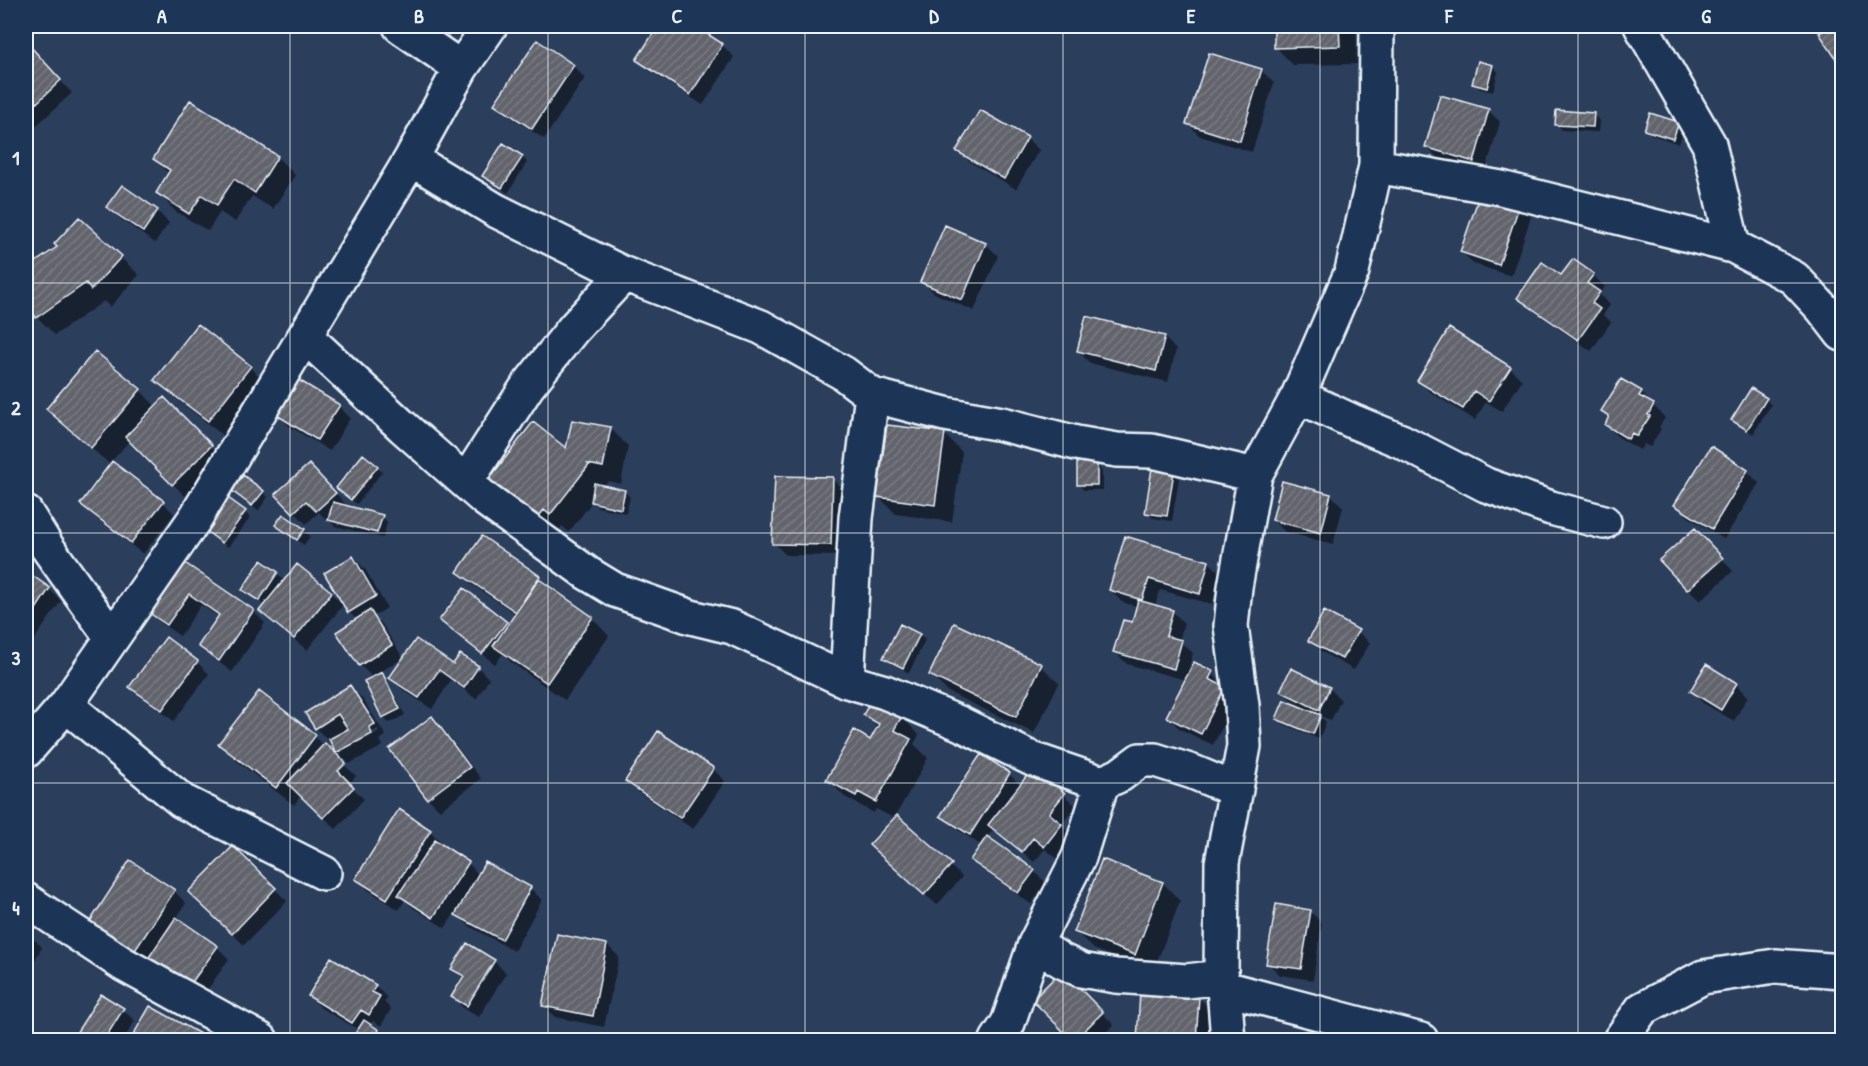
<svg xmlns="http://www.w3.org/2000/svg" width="1868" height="1066" font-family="'Patrick Hand',sans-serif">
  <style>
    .shadow { fill: #0007; fill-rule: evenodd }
    .building { fill: url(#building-hatch); stroke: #e8f1f8; stroke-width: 1.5 }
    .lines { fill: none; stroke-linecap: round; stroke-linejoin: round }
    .street-casing { stroke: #e8f1f8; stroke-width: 38 }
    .street { stroke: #1d3557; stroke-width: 33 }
    .grid { fill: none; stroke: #e8f1f8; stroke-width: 1.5; stroke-opacity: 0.55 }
    .neatline { fill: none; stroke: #e8f1f8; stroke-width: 2 }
    .grid-label { font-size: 20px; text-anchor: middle; font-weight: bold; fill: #e8f1f8 }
  </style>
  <defs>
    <pattern id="building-hatch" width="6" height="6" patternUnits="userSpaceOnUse" patternTransform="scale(1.5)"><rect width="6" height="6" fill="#62636c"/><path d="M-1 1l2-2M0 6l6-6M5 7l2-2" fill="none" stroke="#787a82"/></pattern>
  </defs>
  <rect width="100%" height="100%" fill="#2b3e5b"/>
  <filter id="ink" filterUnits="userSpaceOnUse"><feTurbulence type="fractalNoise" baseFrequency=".0167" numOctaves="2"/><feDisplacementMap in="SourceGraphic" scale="12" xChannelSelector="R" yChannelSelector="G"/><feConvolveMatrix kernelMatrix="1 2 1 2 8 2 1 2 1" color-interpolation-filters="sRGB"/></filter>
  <g filter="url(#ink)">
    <path class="shadow" d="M660,26H693L722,45L734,57L703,105L650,71L638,59Z
      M1275,26H1356L1357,64L1293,65L1276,47Z
      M1833,26H1842V66L1821,34Z
      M537,42L573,66L585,78L544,139L508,115L496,104Z
      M30,48L72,93L26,135V52Z
      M1210,55L1262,71L1274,83L1252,152L1200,136L1188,124Z
      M1493,66L1498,72L1493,92L1480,89L1474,83Z
      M190,102L277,157L295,175L273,209L252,196L235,222L220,212L208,231L175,211L158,193L169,174L154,159Z
      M1488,110L1500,122L1485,172L1438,158L1426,146Z
      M1593,114L1599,120L1598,132L1562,130L1557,124Z
      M1678,123L1684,129L1679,144L1652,135L1646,130Z
      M1027,139L1039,150L1016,189L970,162L958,150Z
      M522,157L527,162L508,193L490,181L484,176Z
      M1519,205L1531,217L1511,276L1474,264L1462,252Z
      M108,207L157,211L169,223L155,243L120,219Z
      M80,219L139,275L110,307L104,301L55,335L37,317L26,300V271L60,247Z
      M945,227L986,244L998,256L974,311L934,293L922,281Z
      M1593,275L1605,287L1599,294L1610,305L1603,315L1611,322L1591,351L1531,309L1519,297L1561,278Z
      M1165,338L1176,350L1168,382L1090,363L1078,351Z
      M95,353L140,390L156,407L164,399L223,458L185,496L130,440L111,462L163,502L174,514L143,554L94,516L82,504L111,465L66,427L48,409Z
      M250,367L268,385L226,438L174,397L156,380Z
      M1510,368L1522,380L1502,411L1486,402L1475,420L1430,392L1418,380Z
      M1641,392L1665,418L1659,427L1661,429L1650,447L1644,444L1640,450L1618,437L1606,425L1610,419L1603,411Z
      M1766,399L1771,405L1753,434L1733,420Z
      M339,406L350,418L330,451L289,426L277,414Z
      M610,428L628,446L621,484L608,481L603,487L624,491L630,497L626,513L598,507L592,502L569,532L562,526L553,538L506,501L567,450Z
      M944,434L962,452L952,522L896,514L878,496Z
      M1711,448L1747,471L1759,483L1724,539L1688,517L1676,505Z
      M1078,455L1092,461V465H1096L1102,471V490H1084L1078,484Z
      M377,467L382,472L357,504L343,494Z
      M1174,473L1179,478L1172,521L1153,518L1147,513Z
      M321,477L347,506L345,507L382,516L387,522L383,538L335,526L330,521L329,522L319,512L306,524L278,494Z
      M832,478L844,490L842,556L786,555L774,543Z
      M263,492L268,497L258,511L239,496Z
      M1331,495L1343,507L1333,544L1285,532L1273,520Z
      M245,512L250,518L228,547L208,532Z
      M283,516L310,536L304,545L283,530Z
      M483,538L539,577L551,589L592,618L609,636L565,700L512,663L503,654L495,664L453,632L441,620L465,590L509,625L516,614L471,584L459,572Z
      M1126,538L1209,562L1221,574L1212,604L1160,590L1155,606L1172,611L1184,623L1179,641L1193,653L1187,675L1212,673L1236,701L1213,745L1180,729L1168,717L1186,680L1127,664L1115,652L1133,624L1138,607L1122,602L1110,590Z
      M1707,542L1733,571L1700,601L1688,589Z
      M353,557L365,569L387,608L374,616L382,624L403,658L380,672L387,680L405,715L389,723L383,717L373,678L360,665L357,620L349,612Z
      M262,562L283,579L278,586L280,588L331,593L343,605L307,650L273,623L261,611L265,606L243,589Z
      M183,563L253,611L265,623L232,672L212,657L200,646L219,617L201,605L180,636L162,624L150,612Z
      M26,573L49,589L61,601L34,640L26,634Z
      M1358,632L1370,643L1354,670L1322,652L1310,640Z
      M920,635L925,640L909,673L890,663L885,658Z
      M166,639L197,662L209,674L174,721L143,698L131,686Z
      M454,666L478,667L489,679L476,699L451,680L432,709L403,690L391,678Z
      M1041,666L1059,683L1034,733L948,692L931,675Z
      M1292,670L1329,688L1341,700L1331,720L1319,716L1326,722L1319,739L1283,724L1278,719L1303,710L1304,707L1294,702L1282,690Z
      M1736,684L1748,696L1734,721L1703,703L1692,691Z
      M350,687L362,698L386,736L380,740L383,746L349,764L337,752L330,738L328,740L316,728ZM378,729L379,731L358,743V739Z
      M259,693L315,737L356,776L349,784L364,799L336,829L301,795L294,805L238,762L220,744Z
      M873,701L902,717L919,735L914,744L928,758L896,815L962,877L937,905L883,857L895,819L876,809L874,813L845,797L827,779L871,742L879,728L865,715Z
      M432,718L444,730L481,779L440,810L428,798L391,749Z
      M713,769L725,781L693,829L638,792L627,780Z
      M1034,771L1064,795L1076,806L1061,825L1073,837L1057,858L1045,849L1034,862L994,828L987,838L1034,871L1046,883L1031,904L984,871L972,859L982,846L954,827L942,816L1009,774L1021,786Z
      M399,811L430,831L442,843L441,845L468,863L479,875L530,888L542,900L514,951L469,926L455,913L445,928L412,907L405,900L399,910L368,890L357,878Z
      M233,848L287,901L244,945L190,892Z
      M1103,861L1163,883L1180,901L1153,972L1094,949L1076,932Z
      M174,891L186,903L176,919L217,947L229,959L203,996L162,968L151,956L144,966L100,937Z
      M1310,911L1322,923L1313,980L1280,975L1268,963Z
      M26,932L42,947L26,976Z
      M607,945L619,957L604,1027L555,1017L544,1005Z
      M332,959L376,986L387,998L384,1002L391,1009L381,1026L373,1021L370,1025L384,1036L381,1040H353L359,1030L321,1008L310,996Z
      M494,961L506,973L479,1017L464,1009L453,997L464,979L453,969Z
      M1062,973L1114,1025L1098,1040H1075L1035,1000Z
      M1142,994L1199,998L1216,1016L1215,1040H1138Z
      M101,996L123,1010L135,1021L123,1040H77L75,1038Z
      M150,1008L208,1040H137L133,1037Z
      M415,1036L420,1040H411Z"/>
    <path class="building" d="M658,26H695L723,44L690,95L636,60Z
      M1274,26H1339L1340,46L1274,48Z
      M1830,26H1842V68L1819,33Z
      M537,40L574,65L532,129L494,104Z
      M30,46L61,80L26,113V50Z
      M1209,53L1262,69L1240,141L1186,124Z
      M1478,61L1493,65L1487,88L1472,84Z
      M1440,95L1489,109L1474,162L1425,147Z
      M190,100L278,156L255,193L234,179L217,205L202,195L189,214L156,193L170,170L153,159Z
      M980,110L1028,137L1004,179L956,151Z
      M1556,110L1594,113L1593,127L1555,125Z
      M1650,113L1679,122L1673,139L1644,130Z
      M503,143L523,156L502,188L482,176Z
      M122,185L158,210L143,232L106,207Z
      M1481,191L1520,204L1499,265L1460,252Z
      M79,217L122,256L91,290L86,283L36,318L26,303V269L57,247L54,244Z
      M945,225L986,243L962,300L920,282Z
      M1573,259L1594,274L1587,283L1600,292L1592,303L1600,309L1578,340L1517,298L1542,262L1561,275Z
      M1086,316L1165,336L1156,371L1077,351Z
      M198,324L251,366L208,421L154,380Z
      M1449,328L1511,367L1489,401L1474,391L1463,409L1417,381Z
      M95,351L141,389L91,448L46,409Z
      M297,379L340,405L317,440L275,414Z
      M1621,379L1642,391L1639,396L1654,404L1648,415L1650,416L1637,436L1632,433L1628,439L1605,425L1609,416L1601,411Z
      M1751,388L1767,398L1747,430L1731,420Z
      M164,397L212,445L172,485L125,437Z
      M572,420L611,427L603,467L588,464L589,465L550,515L544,510L535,521L486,483L533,422L566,448Z
      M887,425L945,432L935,505L877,497Z
      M1711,446L1748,470L1712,529L1674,505Z
      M363,454L378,466L351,500L336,488Z
      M1077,454H1087V463H1097V485H1077Z
      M112,461L164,501L131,543L80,504Z
      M309,464L336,493L316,511L306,501L293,513L275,494Z
      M1152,468L1174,471L1167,516L1145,513Z
      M243,475L264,491L252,506L232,491Z
      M775,476L833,477L831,545L772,544Z
      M1282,481L1331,494L1321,533L1272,520Z
      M594,483L625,490L621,509L591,502Z
      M224,495L246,511L222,543L201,527Z
      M333,502L383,515L377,533L328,520Z
      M283,514L305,529L297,540L275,525Z
      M1695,528L1723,558L1687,590L1659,560Z
      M482,536L540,576L516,612L457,572Z
      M1125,536L1209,561L1200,594L1149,579L1142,600L1109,590Z
      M353,556L376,596L348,613L324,573Z
      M261,560L278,572L259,601L242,590Z
      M182,561L254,610L219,661L198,646L219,615L189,594L167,625L148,612Z
      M297,564L332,592L294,639L259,611Z
      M26,571L50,588L26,624Z
      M539,579L593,617L547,683L493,646Z
      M464,588L507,622L482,654L439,620Z
      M1138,600L1173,610L1166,636L1182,640L1174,669L1113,652L1123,620L1132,622Z
      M370,610L392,645L359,666L336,632Z
      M1324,611L1359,630L1342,659L1308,641Z
      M954,623L1042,664L1016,717L929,675Z
      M900,624L920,634L903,668L883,658Z
      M166,637L198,661L162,710L129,687Z
      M416,639L453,664L460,654L479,666L464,688L439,670L419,698L389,678Z
      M1194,662L1213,671L1209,679L1225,687L1201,734L1166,717Z
      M1706,664L1737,683L1721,710L1690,691Z
      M1291,668L1330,687L1319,710L1280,691Z
      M382,672L400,709L382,718L364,681Z
      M350,685L375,724L369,727L372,734L336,753L329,739L348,729L338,714L315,729L305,713Z
      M259,691L316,735L276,788L218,744Z
      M872,699L902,716L894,730L911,739L876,802L858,792L856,796L826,780L854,730L870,740L879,724L863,715Z
      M1284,700L1321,715L1313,734L1276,719Z
      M432,716L470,767L427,799L389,749Z
      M658,731L714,768L680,818L625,781Z
      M325,743L346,763L338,771L354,787L323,818L287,783Z
      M981,754L1010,773L970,835L940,816Z
      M1033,768L1065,793L1049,813L1062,824L1044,847L1033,838L1022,852L988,825Z
      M399,809L431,830L387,899L355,879Z
      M897,815L952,864L924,895L869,845Z
      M987,836L1035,870L1018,893L970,860Z
      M435,840L469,862L433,918L398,895Z
      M233,846L276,888L232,934L188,892Z
      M1102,859L1163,882L1135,955L1074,932Z
      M130,860L175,890L132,955L87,926Z
      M485,862L531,887L502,940L455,915Z
      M1276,904L1311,910L1301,969L1266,964Z
      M176,917L218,946L190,985L149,957Z
      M557,934L607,944L593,1016L542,1006Z
      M467,943L495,960L467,1006L451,997L464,976L451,969Z
      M331,957L376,985L372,992L380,996L369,1015L361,1010L352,1023L308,996Z
      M1062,970L1103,1012L1075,1040H1072L1032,1000Z
      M1140,993L1199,997L1196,1040H1137Z
      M101,994L124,1008L104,1040H76L73,1038Z
      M150,1006L211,1040H137L132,1037Z
      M364,1020L379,1030L372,1040H351Z"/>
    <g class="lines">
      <g class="street-casing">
        <path id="street" d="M400,26L461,68
          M1641,26L1709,144L1733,246
          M411,159L495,210L624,274L761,327L843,373L872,395L945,414L1002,424L1076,443L1117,450L1152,451L1255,475
          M1376,166L1501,188L1733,246L1794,278L1822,308L1842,334
          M305,336L403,427L486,500L587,573L615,590L691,617L732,627L847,681L885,692L959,723L1032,759L1102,783L1120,775L1140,760H1155L1193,772L1236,790
          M1298,396L1352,421L1401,441L1486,485L1551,508L1604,522
          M466,482L527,387L574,328L624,274
          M26,513L47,547L112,638
          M847,681L856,518L872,395
          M66,705L182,801L324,873
          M26,751L66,705L196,517L411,159L461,68L490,26
          M26,900L123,964L261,1040
          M1035,944L1062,961L1081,970L1116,976L1187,981L1221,977
          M1224,988L1421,1040
          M997,1040L1008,1023L1035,944L1079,857L1102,783
          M1228,1040L1224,988L1221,977L1222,863L1244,746L1242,705L1231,626L1235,587L1255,475L1298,396L1352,271L1376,166L1377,26
          M1620,1040L1642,1009L1703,977L1775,966L1842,971"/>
      </g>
      <use href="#street" class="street"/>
    </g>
  </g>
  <path class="grid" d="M290,26V1040M548,26V1040M805,26V1040M1063,26V1040M1320,26V1040M1578,26V1040M26,283H1842M26,533H1842M26,783H1842"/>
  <rect width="1868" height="1066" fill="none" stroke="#1d3557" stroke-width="66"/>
  <rect x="33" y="33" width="1802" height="1000" class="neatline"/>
  <g class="grid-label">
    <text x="162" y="23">A</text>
    <text x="419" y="23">B</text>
    <text x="677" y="23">C</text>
    <text x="934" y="23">D</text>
    <text x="1191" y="23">E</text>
    <text x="1449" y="23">F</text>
    <text x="1706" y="23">G</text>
    <text x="16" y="165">1</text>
    <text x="16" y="415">2</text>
    <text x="16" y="665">3</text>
    <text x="16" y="915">4</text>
  </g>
</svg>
